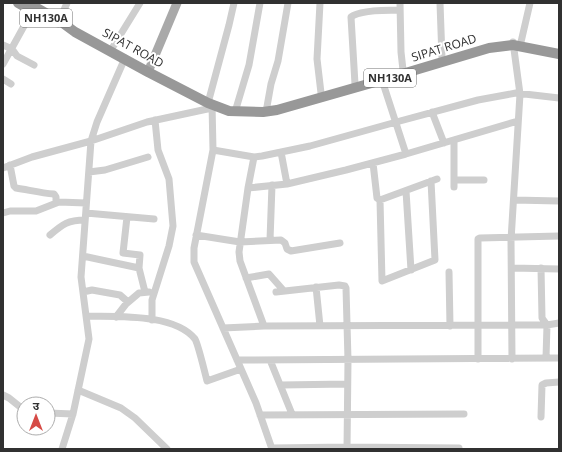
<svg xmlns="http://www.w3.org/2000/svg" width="562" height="452" font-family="'Open Sans','Noto Sans Devanagari',sans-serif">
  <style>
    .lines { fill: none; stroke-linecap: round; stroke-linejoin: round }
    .minor { stroke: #cecece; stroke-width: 7 }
    .major { stroke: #a9a9a9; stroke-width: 9 }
    .highway { stroke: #989898; stroke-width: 10 }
    .labels { text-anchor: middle; stroke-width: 4; stroke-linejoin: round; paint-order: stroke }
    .shield { fill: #fff; stroke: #6f6f6f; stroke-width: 1 }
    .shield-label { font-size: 11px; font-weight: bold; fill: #313131 }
    .street-label { font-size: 12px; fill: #313131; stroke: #fff }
  </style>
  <rect width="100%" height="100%" fill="#fff"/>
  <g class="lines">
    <path class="minor" d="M320,3L317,59L321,93
      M400,3L401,52L403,70
      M440,3L442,58
      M58,24L67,3
      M521,42L530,3
      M3,45L12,49L17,56L34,65
      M111,50L140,3
      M3,64L34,8
      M381,77L406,154
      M3,79L11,84
      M355,84L351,17C359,10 388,10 400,10
      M208,103L229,25L234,3
      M212,104L213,150L194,248V262L256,403L272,449
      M235,112L249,65L260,3
      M266,112L271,84L278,61L288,3
      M432,112L444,143
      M454,140V187
      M213,150L254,157L262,156L310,146L400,121L478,100L516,93L559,98
      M281,152L287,184
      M254,157L248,188L239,252L240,261L264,326
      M373,163L377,198L380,200
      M10,165L14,186L16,188C29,190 41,193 54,194L56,197V202
      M3,168L32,157L91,141L147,122L212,108
      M89,172L105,170L148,157
      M454,180H484
      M431,181L435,260L382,281L380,200L437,179
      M248,188L287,184L346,170L406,154L518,121
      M406,191L411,270
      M514,200L559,201
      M3,213L10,211H36L59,202L86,203
      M86,213L154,219
      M127,217L123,253L140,255L139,268
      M50,235C63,224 68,220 85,220
      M196,235L240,242L281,240L285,243L287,249L291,251L340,243
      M270,240L272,185
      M83,256L139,268L145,292
      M512,268L559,269
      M541,268L542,318L547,325L546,358
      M449,272L450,326
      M246,278L269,274L284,291
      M316,287L320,326
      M83,292L92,290L120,295L128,302
      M276,292L339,285L345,286L346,288L348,360L347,449
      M86,316C116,317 174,313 195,339C198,344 205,373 207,381L241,369
      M116,317L126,304L139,293L149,292
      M152,320V300L169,246L173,226L169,179L158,150L155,120
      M223,328L264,326L513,325H547L559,323
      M478,359V239L480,238L559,236
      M512,359L511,240L520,94L513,42
      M237,360L559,358
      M270,360L292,414
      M281,385L347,384
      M78,390L121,408L135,418L167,449
      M3,395L9,398L24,410
      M48,413L73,414
      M260,415L464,414
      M541,417L542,385L546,383L559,382
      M272,448L347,447L459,448
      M62,449L73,414L89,339L81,277L91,141L97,122L125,58"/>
    <path class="major" d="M148,72L177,3"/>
    <path class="highway" d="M18,3L32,11
      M28,3L60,21L75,32L148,72L208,103L229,111L263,112L277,110L382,80L489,48L513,45L559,54"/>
  </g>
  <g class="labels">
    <g class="shield">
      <rect x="20" y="9" width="52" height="18" rx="3"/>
      <rect x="364" y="69" width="52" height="18" rx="3"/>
    </g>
    <g class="shield-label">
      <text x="46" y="22">NH130A</text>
      <text x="390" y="82">NH130A</text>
    </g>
    <g class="street-label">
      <text transform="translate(133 48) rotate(29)" y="4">SIPAT ROAD</text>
      <text transform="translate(444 48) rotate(-17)" y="4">SIPAT ROAD</text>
    </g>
  </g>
  <rect width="562" height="452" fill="none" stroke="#313131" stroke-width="8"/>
  <g transform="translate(36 416)"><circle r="19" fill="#ffffff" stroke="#adadad"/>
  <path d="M0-3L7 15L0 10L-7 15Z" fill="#d64b46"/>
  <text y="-6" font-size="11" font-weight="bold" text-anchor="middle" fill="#313131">उ</text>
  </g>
</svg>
